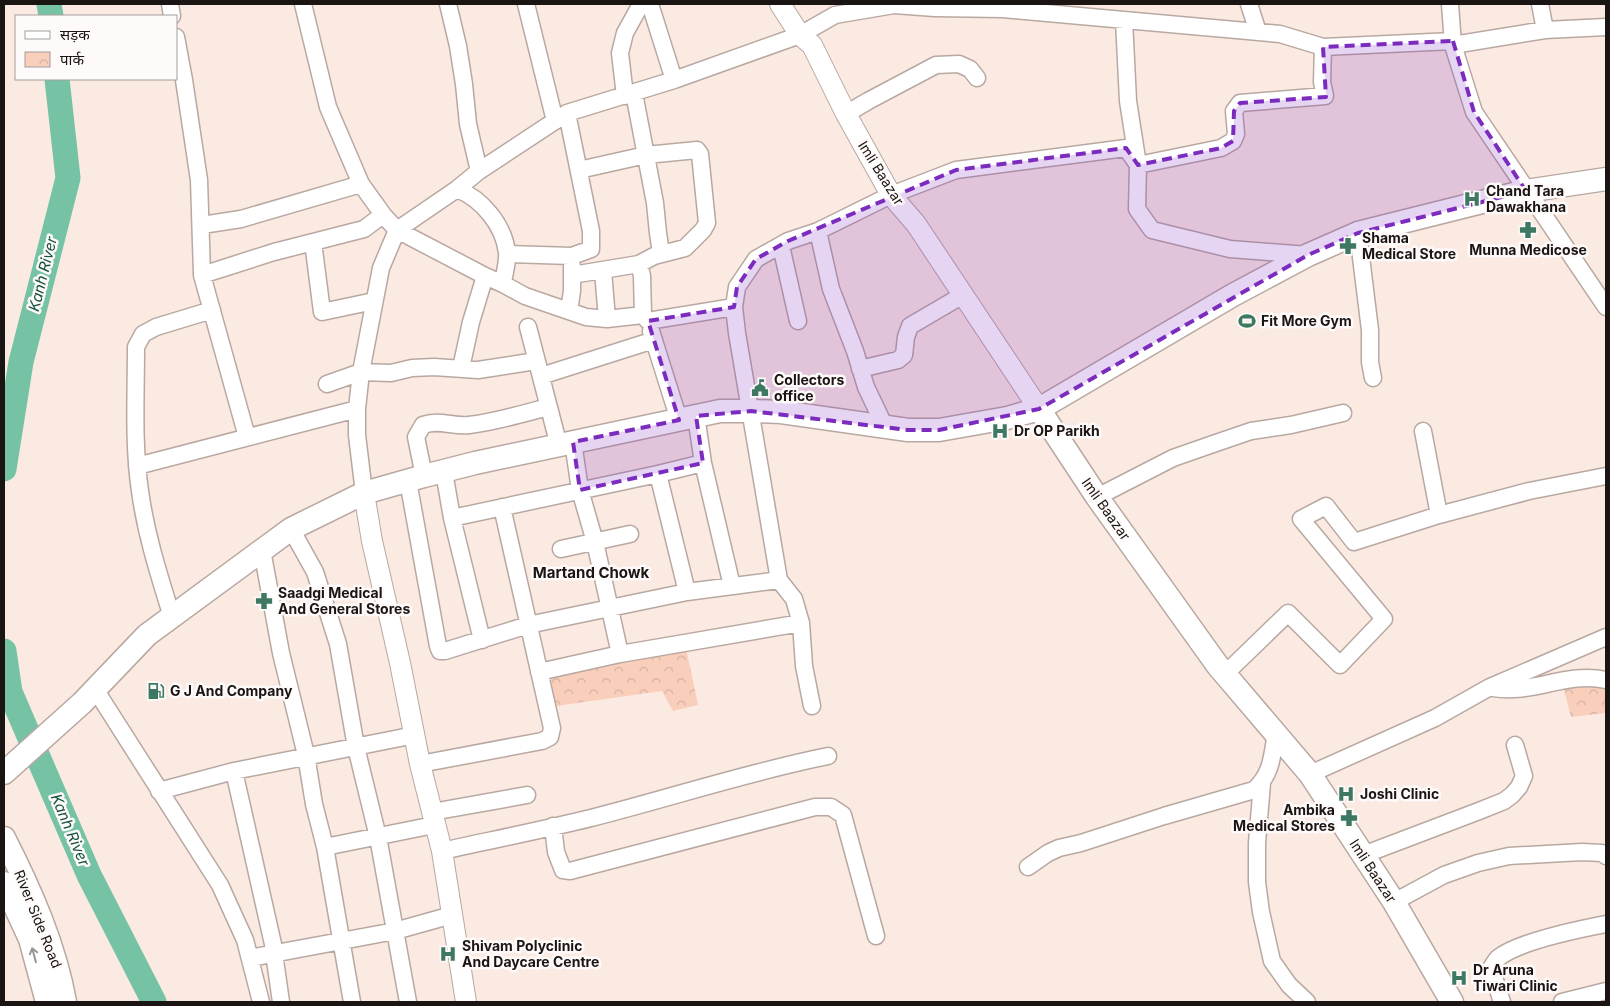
<svg xmlns="http://www.w3.org/2000/svg" width="1610" height="1006" font-family="Inter,'Noto Sans Devanagari',sans-serif">
  <style>
    .park { fill: url(#park-crowns) }
    .lines { fill: none; stroke-linecap: round; stroke-linejoin: round }
    .river { stroke: #76c2a5; stroke-width: 25 }
    .minor-casing { stroke: #b8a8a1; stroke-width: 19 }
    .tertiary-casing { stroke: #b8a8a1; stroke-width: 22 }
    .secondary-casing { stroke: #b8a8a1; stroke-width: 25 }
    .minor { stroke: #fff; stroke-width: 16 }
    .tertiary { stroke: #fff; stroke-width: 20 }
    .secondary { stroke: #fff; stroke-width: 22 }
    .oneway { stroke: #989694 }
    .marked { fill: #7b2cbf; fill-opacity: 0.2; stroke: #7b2cbf; stroke-width: 4; stroke-dasharray: 10 6; stroke-linejoin: round }
    .labels { text-anchor: middle; stroke-width: 5; stroke-linejoin: round; paint-order: stroke }
    .street-label { font-size: 14px; fill: #1a1512; stroke: #fefaf9 }
    .poi-label { font-size: 14px; font-weight: bold; fill: #1a1512; stroke: #fefaf9; text-anchor: start }
    .water-label { font-size: 15px; font-style: italic; fill: #14523e; stroke: #fefaf9 }
    .neighbourhood-label { font-size: 15px; font-weight: bold; fill: #1a1512; stroke: #fefaf9 }
  </style>
  <defs>
    <pattern id="park-crowns" width="20" height="18" patternUnits="userSpaceOnUse" patternTransform="scale(1.25)"><rect width="20" height="18" fill="#f9cebb"/><path d="M2 6a3 3 0 1 1 6 0M12 15a3 3 0 1 1 6 0" fill="none" stroke="#d5b0a0"/></pattern>
  </defs>
  <rect width="100%" height="100%" fill="#fbeae2"/>
  <path class="park" d="M686,648L698,705L673,711L662,691L556,706L549,672Z
    M1590,679L1606,685V713L1571,717L1564,689Z"/>
  <g class="lines">
    <path class="river" d="M49,4L51,16
      M4,469L21,362L68,178L57,79
      M4,651L10,692L89,875L154,1002"/>
    <g class="minor-casing">
      <path id="minor" d="M170,4L172,16
        M303,4L328,107L361,184L384,216L397,230L485,276L503,284L525,296L586,317L607,319L643,315L648,321L734,307
        M448,4L458,46L464,84L468,124L479,171
        M526,4L555,121
        M650,4L674,80
        M1249,4L1258,32
        M1450,4L1453,45L1474,112L1606,307
        M1540,4L1545,30
        M1124,20L1128,101L1138,165L1137,209L1152,230L1230,249L1308,255
        M176,37L184,80L199,180L202,275L247,437
        M1453,45L1545,30L1606,27
        M634,93L655,203L658,233L661,253
        M625,96L620,53L625,33L641,4
        M846,114L868,101L936,65L959,64L970,69L977,78
        M457,189C482,199 504,225 507,253C508,262 504,274 503,284
        M202,225L241,219L361,184
        M818,231L831,289L855,351L866,387L885,427
        M1358,233L1370,330V362L1373,378
        M313,242L322,312L374,301
        M781,246L798,321
        M508,254L572,256L591,249V231L567,113
        M639,264L642,276L643,315
        M603,271L607,319
        M202,275L274,252L364,229L376,220L384,216
        M572,275L639,264L654,256L685,248L703,230L707,223L700,154L697,150L646,155L579,170
        M569,311L572,291V266
        M528,327L559,446
        M651,331L679,420
        M461,368L471,322L485,276
        M860,369L898,360L904,355L906,337L910,326L963,295
        M541,376L654,340
        M327,384L361,372L391,373L412,368L434,367L478,370L536,361
        M696,416L703,463L732,586
        M1423,431L1439,515
        M573,442L580,490L595,542L620,654
        M137,466L357,409
        M444,472L452,518L482,640
        M658,474L687,592
        M424,476L416,437L423,425C439,419 453,427 469,425C495,422 522,414 548,407
        M408,481L438,646L440,651H445L528,625L687,592L779,580
        M364,493L357,435V409L361,372L381,268L397,230L457,189L479,171L567,113L674,80L800,35L835,15L894,5L935,8L1003,9L1280,34L1323,47L1453,41
        M1097,497L1173,458L1213,444L1251,431L1291,425L1343,413
        M452,518L658,474L703,463
        M291,529L315,572L338,644L356,747L378,837L408,1002
        M561,549L630,534
        M262,550L281,653L306,755L314,804L325,847L352,1002
        M172,617C159,575 146,535 140,491C133,444 136,394 136,347L143,334L156,327L212,310
        M539,672L620,654L801,623
        M1225,674L1288,613L1340,665L1384,619L1301,519L1326,506L1354,542L1439,515L1529,491L1606,476
        M1493,688C1533,695 1566,671 1606,680
        M95,689L220,885L245,940L261,1002
        M812,706L804,666L801,623L794,599L779,580L737,333L734,307L737,287L756,259L788,241L818,231L891,195L956,170L1126,148L1138,165L1221,148L1233,141L1236,134L1234,111L1240,103L1325,96L1322,82L1323,47
        M420,764L542,741L550,737L552,728L502,507
        M234,771L275,953
        M1310,774L1435,718L1490,687L1606,637
        M1262,783L1257,843V882L1261,912L1272,961L1289,985L1307,1002
        M159,791L234,771L415,735
        M432,812L527,795
        M553,826L556,852L563,870L570,871L815,807H831L843,815L876,936
        M325,847L434,825
        M442,851C492,840 542,830 591,818C670,798 748,772 828,756
        M1363,855L1479,811L1504,801L1512,795L1519,787L1524,776L1515,745
        M1028,867L1048,853L1059,848L1081,843L1164,816L1254,790C1272,774 1272,756 1276,733
        M1394,902L1444,875L1478,863L1509,856L1582,852L1602,853L1606,856
        M274,953L281,1002
        M250,958L395,931L452,915
        M1502,1002L1491,968C1493,965 1495,961 1498,958C1518,942 1580,929 1606,924
        M1562,1002L1606,991"/>
    </g>
    <g class="tertiary-casing">
      <path id="tertiary" d="M780,4L800,35L812,45L846,114L891,195L916,224L1039,409
        M364,493L372,541L400,663L420,764L442,851L466,1002"/>
    </g>
    <g class="secondary-casing">
      <path id="secondary" d="M1039,409L1097,497L1218,666L1310,774L1394,902L1452,1002
        M4,773L82,703L147,635L291,529L364,493L424,476L475,463L720,411H751L781,412L908,430H939L1007,418L1039,409L1233,295L1308,255L1358,233L1526,191L1606,179
        M4,838C30,889 55,945 65,1002
        M4,883L30,939L47,1002"/>
    </g>
    <use href="#minor" class="minor"/>
    <use href="#tertiary" class="tertiary"/>
    <use href="#secondary" class="secondary"/>
  </g>
  <defs><path id="oneway-shaft" d="M-6 0H5M1.5-3L5.5 0L1.5 3" fill="none" stroke-width="1.6" stroke-linecap="round" stroke-linejoin="round" transform="scale(1.25)"/></defs>
  <use class="oneway" href="#oneway-shaft" transform="translate(34 955) rotate(-105)"/>
  <path class="marked" d="M1453,41L1474,112L1526,191L1358,233L1308,255L1039,409L939,430H908L751,411L696,416L703,463L580,490L573,442L679,420L648,321L734,307L737,287L756,259L788,241L956,170L1126,148L1138,165L1221,148L1233,141L1234,111L1240,103L1326,97L1323,47Z"/>
  <defs>
    <g id="hospital-bare" transform="scale(1.35)"><path d="M-5-5h3v3.5h4V-5h3V5h-3V1.5h-4V5h-3Z" fill="#3c7862" stroke="#fefaf9" stroke-width="2.5" paint-order="stroke"/></g>
    <g id="pharmacy-bare" transform="scale(1.35)"><path d="M-2-6h4v4h4v4h-4v4h-4v-4h-4v-4h4Z" fill="#3c7862" stroke="#fefaf9" stroke-width="2.5" paint-order="stroke"/></g>
    <g id="stadium-bare" transform="scale(1.35)"><path d="M0-5a6.5 5 0 1 0 0 10a6.5 5 0 1 0 0-10ZM-3.5-1.8h7v3.6h-7Z" fill="#3c7862" stroke="#fefaf9" stroke-width="2.5" paint-order="stroke"/></g>
    <g id="civic-bare" transform="scale(1.35)"><path d="M-.6-6.5H3V-4.5H.6V-3L4-1V1h2V6H-6V1h2V-1L-.6-3ZM-1.2 2.5V6h2.4V2.5Z" fill="#3c7862" stroke="#fefaf9" stroke-width="2.5" paint-order="stroke"/></g>
    <g id="fuel-bare" transform="scale(1.35)"><path d="M-5.5-6h7V0h2V4h1.3V-2.5L3-4.5l.8-.8L6-3V5H2.5V1h-1V6h-7ZM-4.2-4.7v3.2H.2V-4.7Z" fill="#3c7862" stroke="#fefaf9" stroke-width="2.5" paint-order="stroke"/></g>
  </defs>
  <g fill-rule="evenodd">
    <use href="#hospital-bare" x="1472" y="199"/>
    <use href="#pharmacy-bare" x="1528" y="230"/>
    <use href="#pharmacy-bare" x="1348" y="246"/>
    <use href="#stadium-bare" x="1247" y="321"/>
    <use href="#civic-bare" x="760" y="388"/>
    <use href="#hospital-bare" x="1000" y="431"/>
    <use href="#pharmacy-bare" x="264" y="601"/>
    <use href="#fuel-bare" x="156" y="691"/>
    <use href="#hospital-bare" x="1346" y="794"/>
    <use href="#pharmacy-bare" x="1349" y="818"/>
    <use href="#hospital-bare" x="448" y="954"/>
    <use href="#hospital-bare" x="1459" y="978"/>
  </g>
  <g class="labels">
    <g class="street-label">
      <text transform="translate(881 173) rotate(58)" y="5">Imli Baazar</text>
      <text transform="translate(1106 509) rotate(55)" y="5">Imli Baazar</text>
      <text transform="translate(1373 871) rotate(57)" y="5">Imli Baazar</text>
      <text transform="translate(38 919) rotate(68)" y="5">River Side Road</text>
    </g>
    <g class="poi-label">
      <text x="1486" y="196">Chand Tara<tspan x="1486" dy="16">Dawakhana</tspan></text>
      <text x="1362" y="243">Shama<tspan x="1362" dy="16">Medical Store</tspan></text>
      <text x="1528" y="255" text-anchor="middle">Munna Medicose</text>
      <text x="1261" y="326">Fit More Gym</text>
      <text x="774" y="385">Collectors<tspan x="774" dy="16">office</tspan></text>
      <text x="1014" y="436">Dr OP Parikh</text>
      <text x="278" y="598">Saadgi Medical<tspan x="278" dy="16">And General Stores</tspan></text>
      <text x="170" y="696">G J And Company</text>
      <text x="1360" y="799">Joshi Clinic</text>
      <text x="1335" y="815" text-anchor="end">Ambika<tspan x="1335" dy="16">Medical Stores</tspan></text>
      <text x="462" y="951">Shivam Polyclinic<tspan x="462" dy="16">And Daycare Centre</tspan></text>
      <text x="1473" y="975">Dr Aruna<tspan x="1473" dy="16">Tiwari Clinic</tspan></text>
    </g>
    <g class="water-label">
      <text transform="translate(43 274) rotate(-76)" y="5">Kanh River</text>
      <text transform="translate(70 830) rotate(67)" y="5">Kanh River</text>
    </g>
    <g class="neighbourhood-label">
      <text x="591" y="578">Martand Chowk</text>
    </g>
  </g>
  <rect width="1610" height="1006" fill="none" stroke="#1a1512" stroke-width="10"/>
  <rect x="15" y="15" width="162" height="65" fill="#fefaf9" stroke="#a39e9d"/>
  <rect x="25" y="31" width="25" height="8" fill="#ffffff" stroke="#a39e9d"/>
  <text x="60" y="40" font-size="15" fill="#1a1512">सड़क</text>
  <rect x="25" y="52" width="25" height="15" fill="url(#park-crowns)" stroke="#a39e9d"/>
  <text x="60" y="65" font-size="15" fill="#1a1512">पार्क</text>
</svg>
